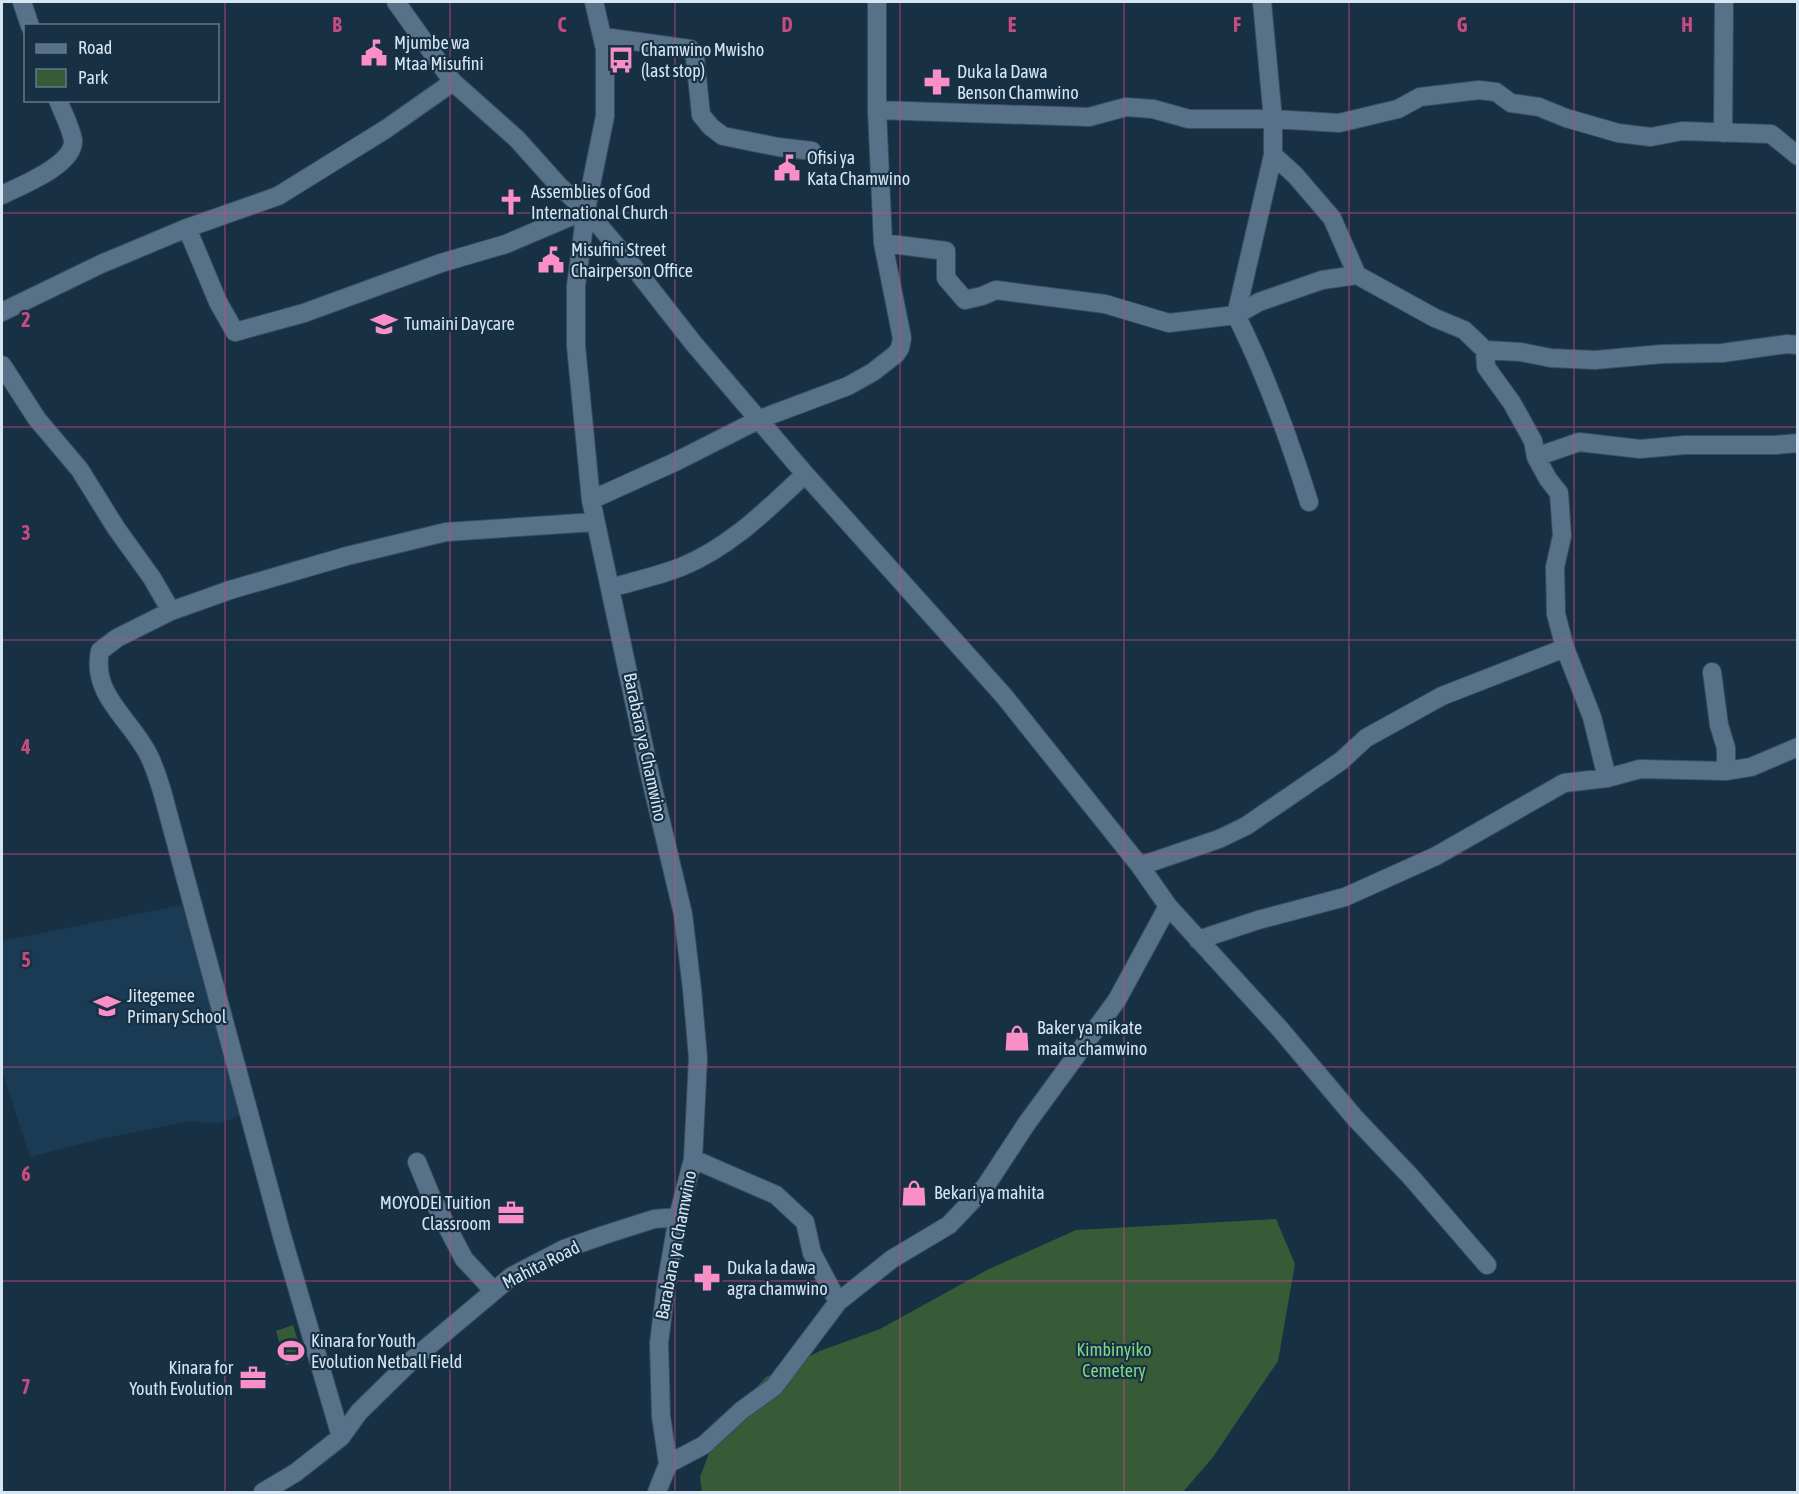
<svg xmlns="http://www.w3.org/2000/svg" width="1799" height="1494" font-family="'Asap Condensed',sans-serif">
  <style>
    .built { fill: #1b3a53 }
    .green { fill: #375b37 }
    .lines { fill: none; stroke-linecap: round; stroke-linejoin: round }
    .minor-casing { stroke: #384d5e; stroke-width: 20 }
    .minor { stroke: #577288; stroke-width: 18 }
    .grid { fill: none; stroke: #c74b81; stroke-width: 1.5; stroke-opacity: 0.55 }
    .labels { text-anchor: middle; stroke-width: 4.5; stroke-linejoin: round; paint-order: stroke }
    .poi-label { font-size: 18px; fill: #d6e5f2; stroke: #173044; text-anchor: start }
    .street-label { font-size: 18px; fill: #d6e5f2; stroke: #173044 }
    .park-label { font-size: 18px; fill: #81d783; stroke: #173044 }
    .grid-label { font-size: 20px; text-anchor: middle; font-weight: bold; fill: #c74b81; stroke: #173044; stroke-width: 4.5; stroke-linejoin: round; paint-order: stroke }
  </style>
  <rect width="100%" height="100%" fill="#173044"/>
  <path class="built" d="M182,905L246,1113L219,1124L190,1121L97,1140L30,1157L2,1071V941Z"/>
  <path class="green" d="M1276,1219L1295,1264L1278,1361L1213,1457L1183,1492H702L700,1477L719,1427L766,1377L820,1351L880,1329L987,1270L1076,1230Z
    M293,1325L304,1360L286,1365L276,1331Z"/>
  <g class="lines">
    <g class="minor-casing">
      <path id="minor" d="M22,2L30,26
        M396,2L453,82L517,139L560,187L586,210L625,256L694,344L805,474L1004,696L1140,866L1168,906L1280,1029L1355,1118L1411,1177L1487,1265
        M594,2L605,49V116L586,210L576,286V346L591,500L651,780L683,914L692,989L698,1058L693,1159L678,1217L666,1286L659,1343L661,1416L668,1464L657,1492
        M1262,2L1273,119V155L1236,315C1266,375 1289,438 1309,502
        M604,37L690,49L695,57L701,115L711,127L723,136L778,147L812,151
        M877,110L1089,117L1126,107L1153,109L1189,119H1273L1339,123L1398,109L1420,97L1479,90L1496,92L1511,103L1539,107L1566,118L1618,133L1651,137L1682,131L1771,134L1798,156
        M1723,133L1724,2
        M1273,155L1295,175L1332,218L1357,275
        M2,195C20,186 75,165 73,140C71,128 63,113 58,100
        M187,228L218,302L235,332L304,313L441,263L506,244L586,210
        M883,243L946,251V278L965,300L982,296L996,290L1105,304L1169,323L1236,315L1259,302L1322,280L1357,275L1435,318L1464,330L1485,350L1486,367L1512,403L1533,441L1536,457L1548,479L1559,493L1562,536L1555,567L1556,614L1565,648L1592,717L1607,778
        M2,312L101,264L187,228L278,196L386,129L453,82
        M1485,350L1521,352L1551,358L1595,360L1662,354L1722,353L1787,344L1798,345
        M2,365L37,419L80,470L116,528L152,578L171,611
        M1536,457L1579,442L1640,449L1685,445H1776L1798,443
        M591,500L675,462L760,419L848,386L873,372L896,354L900,348L902,338L883,243L877,110V2
        M610,588C634,581 658,576 681,567C730,547 767,510 805,474
        M1712,672L1719,725L1726,748V771
        M1140,866L1219,839L1246,826L1341,761L1366,738L1442,696L1565,648
        M1198,940L1258,920L1345,897L1436,856L1564,783L1607,778L1640,769L1726,771L1751,767L1798,747
        M693,1159L776,1195L805,1222L812,1253L838,1302
        M417,1162L431,1196L464,1259L493,1290
        M341,1437L282,1236L162,791C158,779 154,764 147,752C129,718 91,694 100,651L117,638L171,611L230,590L347,556L446,532L595,522
        M668,1464L704,1445L742,1410L774,1387L838,1302L892,1259L949,1225L985,1187L1027,1123L1117,1000L1168,906
        M263,1492L295,1473L341,1437L359,1412L412,1360L512,1276L564,1249L604,1235L654,1219L678,1217"/>
    </g>
    <use href="#minor" class="minor"/>
  </g>
  <path class="grid" d="M225,2V1492M450,2V1492M675,2V1492M900,2V1492M1124,2V1492M1349,2V1492M1574,2V1492M2,213H1798M2,427H1798M2,640H1798M2,854H1798M2,1067H1798M2,1281H1798"/>
  <defs>
    <g id="civic-bare" transform="scale(2.07)"><path d="M-.6-6.5H3V-4.5H.6V-3L4-1V1h2V6H-6V1h2V-1L-.6-3ZM-1.2 2.5V6h2.4V2.5Z" fill="#fa8fc7" stroke="#173044" stroke-width="2.5" paint-order="stroke"/></g>
    <g id="bus-bare" transform="scale(2.07)"><path d="M-5-6H5V4H4V6H2V4H-2V6H-4V4H-5ZM-3.5-4V0h7V-4ZM-3.5 1.2v1.5H-2V1.2ZM2 1.2v1.5H3.5V1.2Z" fill="#fa8fc7" stroke="#173044" stroke-width="2.5" paint-order="stroke"/></g>
    <g id="pharmacy-bare" transform="scale(2.07)"><path d="M-2-6h4v4h4v4h-4v4h-4v-4h-4v-4h4Z" fill="#fa8fc7" stroke="#173044" stroke-width="2.5" paint-order="stroke"/></g>
    <g id="church-bare" transform="scale(2.07)"><path d="M-1.2-6h2.4v3.5h3.3v2.4h-3.3V6h-2.4V-.1h-3.3v-2.4h3.3Z" fill="#fa8fc7" stroke="#173044" stroke-width="2.5" paint-order="stroke"/></g>
    <g id="school-bare" transform="scale(2.07)"><path d="M0-5L7-2L0 1L-7-2ZM-4 1L0 2.5L4 1V4Q0 6-4 4Z" fill="#fa8fc7" stroke="#173044" stroke-width="2.5" paint-order="stroke"/></g>
    <g id="shop-bare" transform="scale(2.07)"><path d="M-5-2.5h2.3a2.7 3.5 0 0 1 5.4 0H5L5.5 6h-11ZM-1.5-2.5h3a1.5 2.3 0 0 0-3 0Z" fill="#fa8fc7" stroke="#173044" stroke-width="2.5" paint-order="stroke"/></g>
    <g id="office-bare" transform="scale(2.07)"><path d="M-6-3h4V-5.5h4V-3h4V5H-6ZM-1-4.5V-3h2v-1.5ZM-6 0V1H6V0Z" fill="#fa8fc7" stroke="#173044" stroke-width="2.5" paint-order="stroke"/></g>
    <g id="stadium-bare" transform="scale(2.07)"><path d="M0-5a6.5 5 0 1 0 0 10a6.5 5 0 1 0 0-10ZM-3.5-1.8h7v3.6h-7Z" fill="#fa8fc7" stroke="#173044" stroke-width="2.5" paint-order="stroke"/></g>
  </defs>
  <g fill-rule="evenodd">
    <use href="#civic-bare" x="374" y="53"/>
    <use href="#bus-bare" x="621" y="60"/>
    <use href="#pharmacy-bare" x="937" y="82"/>
    <use href="#civic-bare" x="787" y="168"/>
    <use href="#church-bare" x="511" y="202"/>
    <use href="#civic-bare" x="551" y="260"/>
    <use href="#school-bare" x="384" y="324"/>
    <use href="#school-bare" x="107" y="1006"/>
    <use href="#shop-bare" x="1017" y="1038"/>
    <use href="#shop-bare" x="914" y="1193"/>
    <use href="#office-bare" x="511" y="1213"/>
    <use href="#pharmacy-bare" x="707" y="1278"/>
    <use href="#stadium-bare" x="291" y="1351"/>
    <use href="#office-bare" x="253" y="1378"/>
  </g>
  <g class="labels">
    <g class="poi-label">
      <text x="394" y="49">Mjumbe wa<tspan x="394" dy="21">Mtaa Misufini</tspan></text>
      <text x="641" y="56">Chamwino Mwisho<tspan x="641" dy="21">(last stop)</tspan></text>
      <text x="957" y="78">Duka la Dawa<tspan x="957" dy="21">Benson Chamwino</tspan></text>
      <text x="807" y="164">Ofisi ya<tspan x="807" dy="21">Kata Chamwino</tspan></text>
      <text x="531" y="198">Assemblies of God<tspan x="531" dy="21">International Church</tspan></text>
      <text x="571" y="256">Misufini Street<tspan x="571" dy="21">Chairperson Office</tspan></text>
      <text x="404" y="330">Tumaini Daycare</text>
      <text x="127" y="1002">Jitegemee<tspan x="127" dy="21">Primary School</tspan></text>
      <text x="1037" y="1034">Baker ya mikate<tspan x="1037" dy="21">maita chamwino</tspan></text>
      <text x="934" y="1199">Bekari ya mahita</text>
      <text x="491" y="1209" text-anchor="end">MOYODEI Tuition<tspan x="491" dy="21">Classroom</tspan></text>
      <text x="727" y="1274">Duka la dawa<tspan x="727" dy="21">agra chamwino</tspan></text>
      <text x="311" y="1347">Kinara for Youth<tspan x="311" dy="21">Evolution Netball Field</tspan></text>
      <text x="233" y="1374" text-anchor="end">Kinara for<tspan x="233" dy="21">Youth Evolution</tspan></text>
    </g>
    <g class="street-label">
      <text transform="translate(645 747) rotate(78)" y="6">Barabara ya Chamwino</text>
      <text transform="translate(676 1245) rotate(-79)" y="6">Barabara ya Chamwino</text>
      <text transform="translate(541 1265) rotate(-27)" y="6">Mahita Road</text>
    </g>
    <g class="park-label">
      <text x="1114" y="1356">Kimbinyiko<tspan x="1114" dy="21">Cemetery</tspan></text>
    </g>
  </g>
  <g class="grid-label">
    <text x="337" y="32">B</text>
    <text x="562" y="32">C</text>
    <text x="787" y="32">D</text>
    <text x="1012" y="32">E</text>
    <text x="1237" y="32">F</text>
    <text x="1462" y="32">G</text>
    <text x="1687" y="32">H</text>
    <text x="26" y="327">2</text>
    <text x="26" y="540">3</text>
    <text x="26" y="754">4</text>
    <text x="26" y="967">5</text>
    <text x="26" y="1181">6</text>
    <text x="26" y="1394">7</text>
  </g>
  <rect width="1799" height="1494" fill="none" stroke="#d6e5f2" stroke-width="6"/>
  <rect x="24" y="24" width="195" height="78" fill="#173044" stroke="#63788a" stroke-width="1.5"/>
  <rect x="36" y="44" width="30" height="9" fill="#577288" stroke="#63788a" stroke-width="1.5"/>
  <text x="78" y="54" font-size="18" fill="#d6e5f2">Road</text>
  <rect x="36" y="69" width="30" height="18" fill="#375b37" stroke="#63788a" stroke-width="1.5"/>
  <text x="78" y="84" font-size="18" fill="#d6e5f2">Park</text>
</svg>
